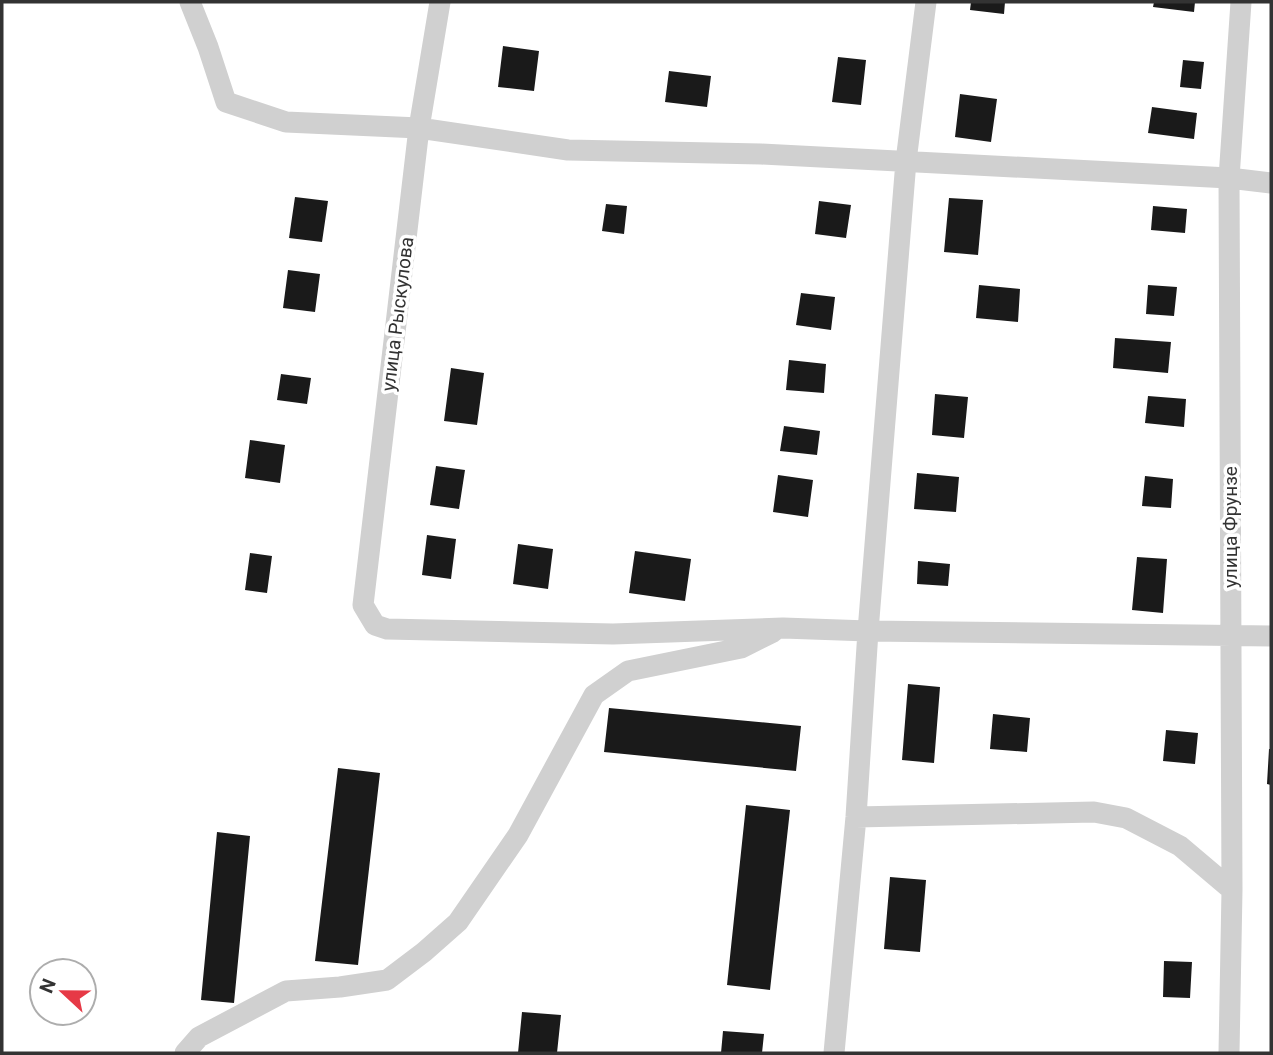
<svg xmlns="http://www.w3.org/2000/svg" width="1273" height="1055" font-family="Roboto,sans-serif">
  <style>
    .building { fill: #1a1a1a }
    .lines { fill: none; stroke-linecap: round; stroke-linejoin: round }
    .street { stroke: #d0d0d0; stroke-width: 21 }
    .labels { text-anchor: middle; stroke-width: 7; stroke-linejoin: round; paint-order: stroke }
    .street-label { font-size: 19px; fill: #333; stroke: #fff }
  </style>
  <rect width="100%" height="100%" fill="#fff"/>
  <path class="building" d="M971,2H1005L1004,14L970,10Z
    M1154,2H1195L1194,12L1153,7Z
    M503,46L539,51L534,91L498,87Z
    M838,57L866,60L861,105L832,102Z
    M1183,60L1204,62L1201,89L1180,87Z
    M669,71L711,76L707,107L665,102Z
    M960,94L997,99L991,142L955,137Z
    M1152,107L1197,113L1194,139L1148,133Z
    M295,197L328,201L322,242L289,238Z
    M949,198L983,200L978,255L944,252Z
    M819,201L851,205L846,238L815,234Z
    M606,204L627,206L624,234L602,231Z
    M1153,206L1187,209L1185,233L1151,230Z
    M288,270L320,274L315,312L283,308Z
    M979,285L1020,289L1018,322L976,318Z
    M1148,285L1177,287L1174,316L1146,314Z
    M801,293L835,297L831,330L796,325Z
    M1115,338L1171,342L1168,373L1113,368Z
    M789,360L826,364L824,393L786,390Z
    M451,368L484,373L477,425L444,421Z
    M281,374L311,378L307,404L277,400Z
    M935,394L968,397L964,438L932,435Z
    M1148,396L1186,399L1184,427L1145,423Z
    M784,426L820,431L817,455L780,451Z
    M250,440L285,445L280,483L245,478Z
    M436,466L465,470L459,509L430,505Z
    M917,473L959,477L956,512L914,509Z
    M778,475L813,480L808,517L773,512Z
    M1145,476L1173,479L1171,508L1142,506Z
    M427,535L456,539L451,579L422,575Z
    M518,544L553,549L548,589L513,584Z
    M635,551L691,559L685,601L629,593Z
    M250,553L272,556L267,593L245,590Z
    M1137,557L1167,559L1163,613L1132,610Z
    M918,561L950,564L948,586L917,584Z
    M908,684L940,687L934,763L902,760Z
    M609,708L801,726L796,771L604,752Z
    M993,714L1030,718L1027,752L990,749Z
    M1166,730L1198,733L1195,764L1163,761Z
    M1269,749H1271V785L1267,784Z
    M338,768L380,773L358,965L315,961Z
    M746,805L790,810L770,990L727,985Z
    M217,832L250,836L234,1003L201,1000Z
    M890,877L926,880L920,952L884,949Z
    M1164,961L1192,962L1190,998L1163,997Z
    M522,1012L561,1015L557,1053H518Z
    M723,1031L764,1034L762,1053H721Z"/>
  <g class="lines">
    <path class="street" d="M190,2L208,47L226,102L286,122L419,128L568,150L761,154L1229,178L1271,183
      M440,2L419,128L363,605L375,625L387,629L613,634L783,628L868,631L1271,636
      M856,817L1094,812L1126,818L1180,846L1232,890
      M185,1053L199,1037L286,991L340,987L387,980L424,952L458,922L518,835L594,695L628,671L741,648L773,632
      M834,1053L856,817L868,631L906,161L926,2
      M1229,1053L1232,890L1229,178L1241,2"/>
  </g>
  <g class="labels">
    <g class="street-label">
      <text transform="translate(397 314) rotate(-83)" y="7">улица Рыскулова</text>
      <text transform="translate(1230 527) rotate(-90)" y="7">улица Фрунзе</text>
    </g>
  </g>
  <rect width="1273" height="1055" fill="none" stroke="#333333" stroke-width="7"/>
  <g transform="translate(63 992) rotate(292)"><circle r="33" fill="#ffffff" stroke="#adadad" stroke-width="2"/>
  <path d="M0-5L12 26L0 18L-12 26Z" fill="#e63946"/>
  <text y="-10" font-size="19" font-weight="bold" text-anchor="middle" fill="#333333">N</text>
  </g>
</svg>
